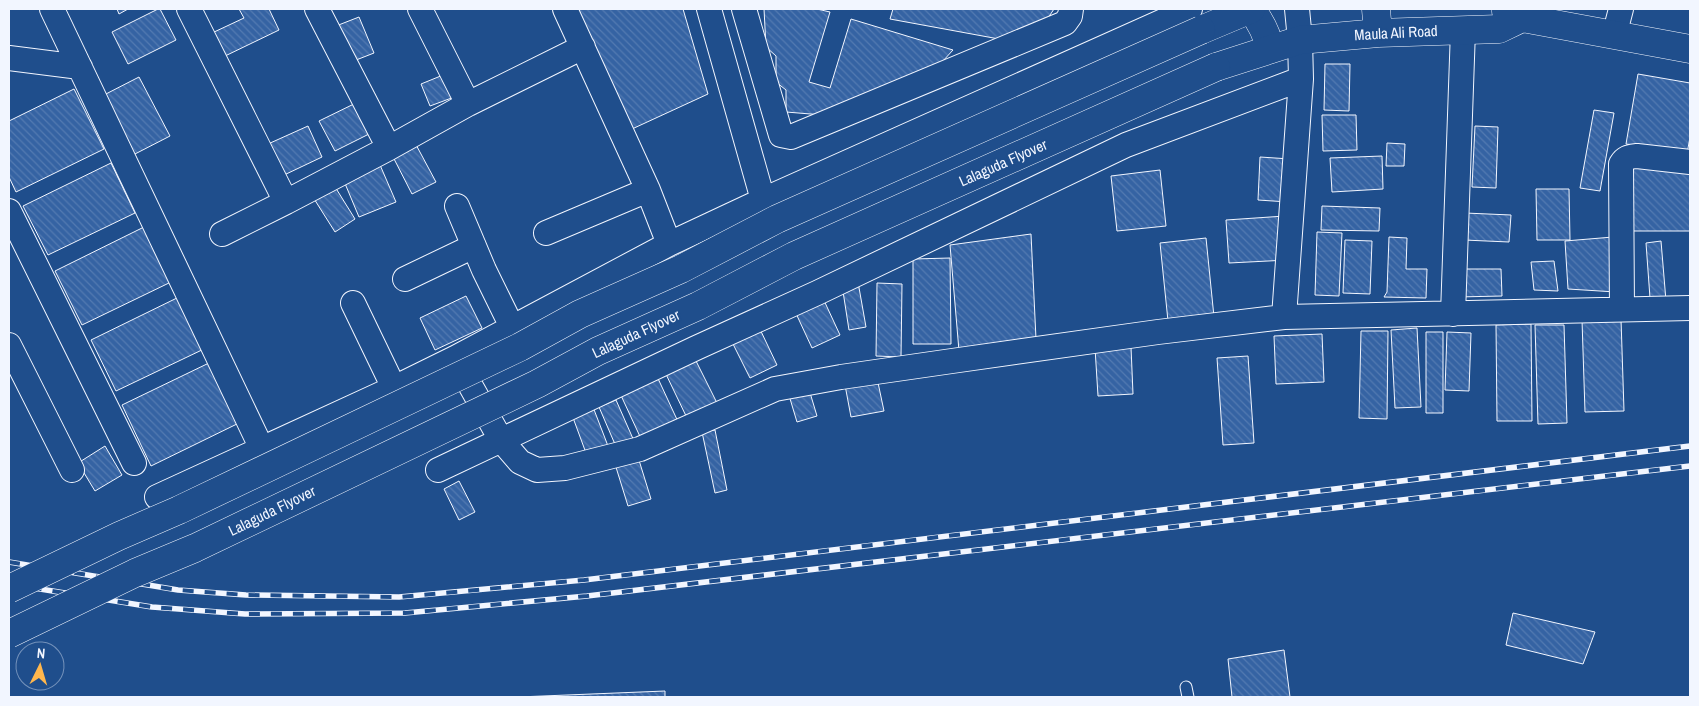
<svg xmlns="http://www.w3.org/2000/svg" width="1699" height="706" font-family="'Archivo Narrow',sans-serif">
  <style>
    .building { fill: url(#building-back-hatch); stroke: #f2f6ff }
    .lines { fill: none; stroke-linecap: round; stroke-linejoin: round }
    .lane-casing { stroke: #f2f6ff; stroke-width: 13 }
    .street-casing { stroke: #f2f6ff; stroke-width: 26 }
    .secondary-casing { stroke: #f2f6ff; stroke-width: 29 }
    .primary-casing { stroke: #f2f6ff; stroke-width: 29 }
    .lane { stroke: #1f4e8c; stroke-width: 11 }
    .street { stroke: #1f4e8c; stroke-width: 24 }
    .secondary { stroke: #1f4e8c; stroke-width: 28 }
    .primary { stroke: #1f4e8c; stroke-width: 28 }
    .rail-casing { stroke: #f2f6ff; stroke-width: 5.5 }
    .rail { stroke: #1f4e8c; stroke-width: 4; stroke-dasharray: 11; stroke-linecap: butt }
    .primary-bridge-casing { stroke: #f2f6ff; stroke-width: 29; stroke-linecap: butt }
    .primary-bridge { stroke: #1f4e8c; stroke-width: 28 }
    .labels { text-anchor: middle; stroke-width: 4; stroke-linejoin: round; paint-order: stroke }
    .street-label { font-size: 15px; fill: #f2f6ff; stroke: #1f4e8c }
  </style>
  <defs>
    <pattern id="building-back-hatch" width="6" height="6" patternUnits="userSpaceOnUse" patternTransform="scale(1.25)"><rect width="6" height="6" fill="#3563a3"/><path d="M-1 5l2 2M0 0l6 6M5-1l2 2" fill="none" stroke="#537ab1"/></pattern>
  </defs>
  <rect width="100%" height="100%" fill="#1f4e8c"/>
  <path class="building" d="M117,9H128L119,14Z
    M158,9H160L176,40L128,64L112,32Z
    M239,9H269L279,30L223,57L212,33L244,18Z
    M575,9H683L708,94L632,129Z
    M764,9H817L830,12L809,82L830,88L851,19L953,50L931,74L823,115L786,112V90L776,82V56L766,47Z
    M893,9H1054L1046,21L999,39L890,19Z
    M359,17L374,53L351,62L336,26Z
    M1325,64H1350L1349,111L1324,110Z
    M448,73L457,96L430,106L421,84Z
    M1638,74L1690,83V137L1687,154L1626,144Z
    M139,77L170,136L133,155L102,96Z
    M74,89L104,149L16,192L9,177V121Z
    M360,101L375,131L335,151L319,121Z
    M1594,110L1614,113L1600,191L1580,188Z
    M1322,115H1356L1357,150L1323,151Z
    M308,126L322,157L282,176L268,144Z
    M1475,126L1498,127L1496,188L1472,187Z
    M414,141L436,182L412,194L391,153Z
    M1387,143L1405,144L1404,166H1386Z
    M1382,156L1383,189L1332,192L1330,158Z
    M1260,157L1290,159L1288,202L1258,200Z
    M377,158L396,202L359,217L341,174Z
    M111,163L135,213L48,255L23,206Z
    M1690,165V231H1626V166Z
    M1160,170L1166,226L1117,231L1111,176Z
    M332,182L355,219L335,232L311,194Z
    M1536,189H1569L1570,240H1537Z
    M1322,206L1380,208L1379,231L1321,230Z
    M1465,213L1511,215L1509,242L1464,240Z
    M1285,216L1288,260L1229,263L1226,220Z
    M144,227L171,282L82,325L55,271Z
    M1317,232L1342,233L1339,296L1315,295Z
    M1031,234L1036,339L959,351L950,245Z
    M1389,237L1407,238L1406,269H1427L1426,298L1384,297L1387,292Z
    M1613,237L1616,292L1568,289L1565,241Z
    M1206,238L1214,317L1168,321L1160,243Z
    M1345,240L1372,241L1370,294L1343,293Z
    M1661,241L1666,301L1650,298L1646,243Z
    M950,258L951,344H913V259Z
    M1554,261L1558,291L1534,290L1531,262Z
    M1456,269H1501L1502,296L1457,297Z
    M858,282L866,327L849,330L842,285Z
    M877,283L902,284L901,357L876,356Z
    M821,294L840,335L812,348L793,307Z
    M181,296L206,348L116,391L91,340Z
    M466,296L482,328L435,350L420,318Z
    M1621,319L1624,411L1585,412L1582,320Z
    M1531,324L1532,421H1497L1496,325Z
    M758,325L777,365L750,378L730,338Z
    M1535,325H1564L1567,423L1538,424Z
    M1417,328L1421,407L1395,408L1391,330Z
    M1361,331H1388L1387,419L1359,418Z
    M1426,332H1443V413H1426Z
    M1447,332L1471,333L1469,391L1445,390Z
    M1322,334L1324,382L1276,384L1274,336Z
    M1131,347L1133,394L1098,396L1095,348Z
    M692,353L717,403L687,418L663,368Z
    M1248,356L1254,443L1223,445L1217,358Z
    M211,362L241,422L151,466L122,405Z
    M655,372L680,426L643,443L618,389Z
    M877,378L884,411L851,417L845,385Z
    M808,386L817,416L797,422L788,392Z
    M616,400L634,441L617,449L599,407Z
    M593,407L608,446L586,453L572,415Z
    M715,430L727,490L715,493L702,432Z
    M105,446L122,475L95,491L78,463Z
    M638,457L651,499L628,506L615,464Z
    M459,481L475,512L459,520L444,489Z
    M1513,613L1595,632L1583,664L1506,645Z
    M1284,650L1290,697H1232L1228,659Z
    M665,691V697H518Z"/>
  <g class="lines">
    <g class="lane-casing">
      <path id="lane" d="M1186,687L1188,697"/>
    </g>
    <g class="street-casing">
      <path id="street" d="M52,9L262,449
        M189,9L286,202L389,148L468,104L583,47
        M317,9L389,148
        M420,9L468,104
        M565,9L648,190L669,244
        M709,9L763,200
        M744,9L781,135L791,137L1065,23L1070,16L1071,9
        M1614,36L1621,9
        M9,58L80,67
        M457,206L484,270L512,327
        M9,211L134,463
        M546,233L648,190
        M222,234L286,202
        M405,279L474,246
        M353,303L394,388L455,358L669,244L763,200L1190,9
        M1622,309L1621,164C1625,157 1629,157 1637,156L1690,162
        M1453,314L1463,30
        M1284,317L1301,79L1300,40L1297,9
        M9,345L72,470
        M455,358L501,440L520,462L537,470L565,468L640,449L775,389L841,377L952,361L1158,332L1284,317L1690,308
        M438,470L696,348L817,293L1126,145L1301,79
        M157,497L394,388"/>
    </g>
    <g class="secondary-casing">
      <path id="secondary" d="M1251,9C1261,22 1267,33 1270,49"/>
    </g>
    <g class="primary-casing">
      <path id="primary" d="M1376,9L1378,33
        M1506,11L1522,18L1690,49
        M1201,30L1251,9
        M1216,67L1300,40L1378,33L1499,29L1522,18"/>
    </g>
    <use href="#lane" class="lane"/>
    <use href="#street" class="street"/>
    <use href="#secondary" class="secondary"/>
    <use href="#primary" class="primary"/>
    <g class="rail-casing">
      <path id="rail" d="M9,562L178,590L246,595L399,597L584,580L1690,446
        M9,584L152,607L245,614L405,613L587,596L1690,466"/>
    </g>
    <use href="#rail" class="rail"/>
    <g class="primary-bridge-casing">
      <path id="primary-bridge" d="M9,589L119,536L179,510L520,347L580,314L681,269L777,219L1201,30
        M9,634L135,573L195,548L537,384L598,351L698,306L794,256L1216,67"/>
    </g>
    <use href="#primary-bridge" class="primary-bridge"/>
  </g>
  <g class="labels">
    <g class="street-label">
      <text transform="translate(1396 33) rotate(-3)" y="5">Maula Ali Road</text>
      <text transform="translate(1003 163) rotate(-24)" y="5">Lalaguda Flyover</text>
      <text transform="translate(636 334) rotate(-25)" y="5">Lalaguda Flyover</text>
      <text transform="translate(272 511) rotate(-26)" y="5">Lalaguda Flyover</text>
    </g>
  </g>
  <rect width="1699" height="706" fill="none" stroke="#f2f6ff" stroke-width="20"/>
  <g transform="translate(40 666) rotate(5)"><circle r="24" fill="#1f4e8c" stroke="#7391ba"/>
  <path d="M0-4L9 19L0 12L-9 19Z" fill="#ffb74d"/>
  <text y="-8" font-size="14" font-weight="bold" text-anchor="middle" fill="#f2f6ff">N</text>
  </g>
</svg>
